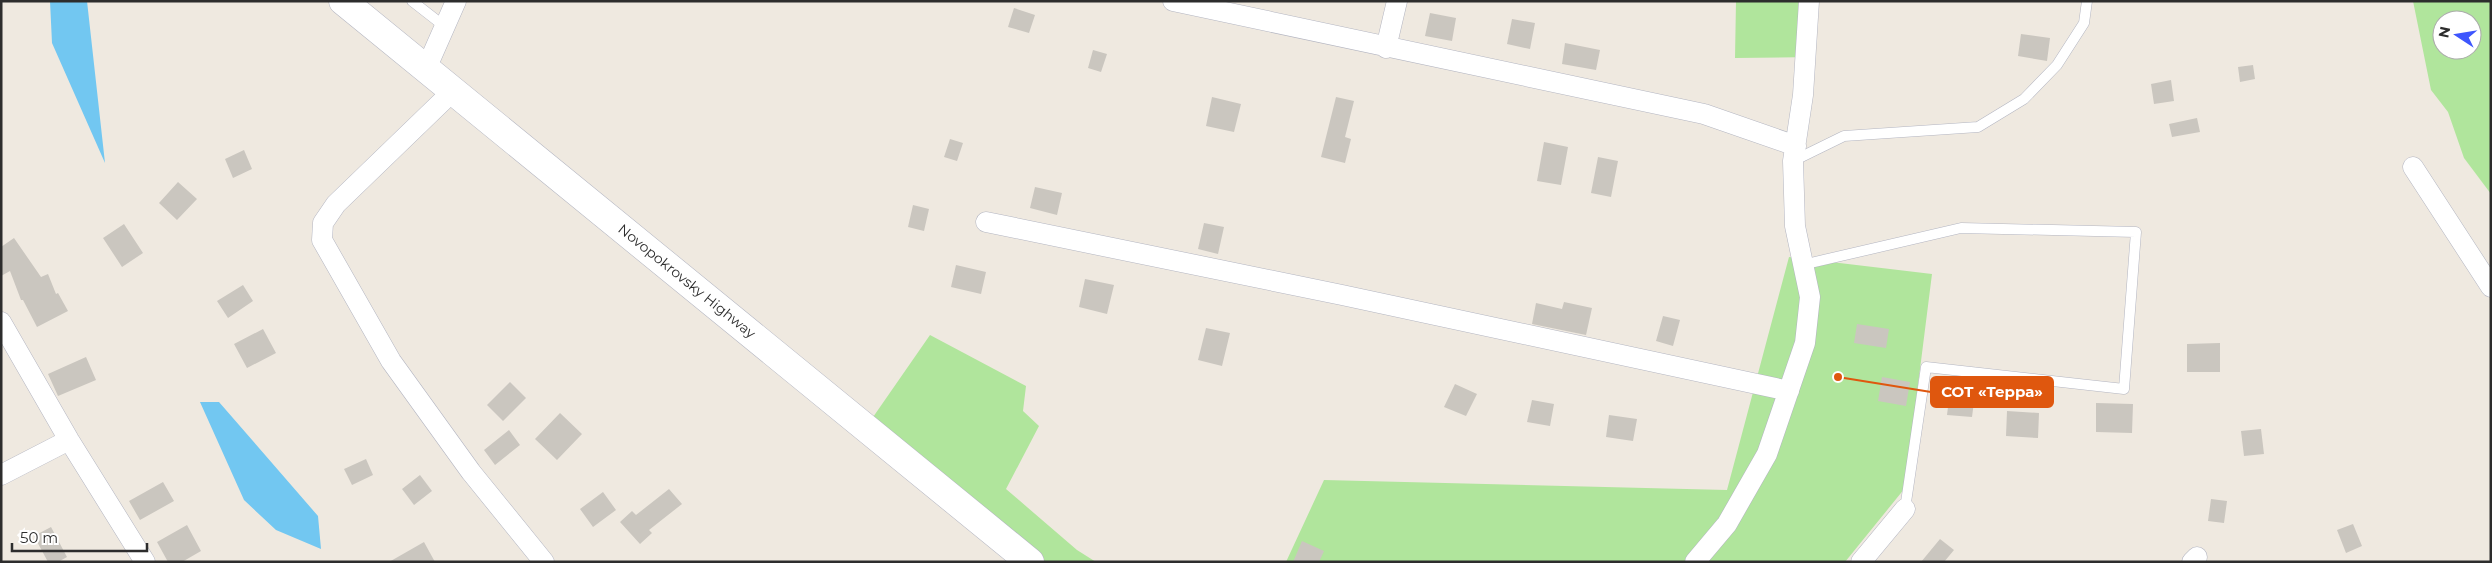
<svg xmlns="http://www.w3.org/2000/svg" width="2492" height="563" font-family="Montserrat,sans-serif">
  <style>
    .green { fill: #b0e59c; fill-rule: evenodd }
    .water { fill: #72c7f1 }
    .building { fill: #cac6bf }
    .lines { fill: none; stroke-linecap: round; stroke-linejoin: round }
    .lane-casing { stroke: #b3b5c1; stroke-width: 11 }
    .street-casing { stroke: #b3b5c1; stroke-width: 21 }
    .secondary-casing { stroke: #b3b5c1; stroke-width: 29 }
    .lane { stroke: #fff; stroke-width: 10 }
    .street { stroke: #fff; stroke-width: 20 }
    .secondary { stroke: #fff; stroke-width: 28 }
    .labels { text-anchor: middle; stroke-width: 4; stroke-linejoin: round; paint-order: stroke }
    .street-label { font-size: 14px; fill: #2d2d2d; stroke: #fff }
    .leader { fill: none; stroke: #df570e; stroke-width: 2 }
    .callout-dot { fill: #df570e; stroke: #fff; stroke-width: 2 }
    .callout { fill: #df570e; stroke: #df570e; stroke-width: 2 }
    .callout-label { font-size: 15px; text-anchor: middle; font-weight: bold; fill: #fff }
  </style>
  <rect width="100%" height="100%" fill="#efe9e0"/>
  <path class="green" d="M1736,1H1818L1815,57L1735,58Z
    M2413,1H2491V194L2464,158L2448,112L2431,90ZM2442,20H2472V50H2442Z
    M1789,257L1932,274L1905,488L1845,562H1286L1324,480L1727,490Z
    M930,335L1026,386L1023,411L1039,426L1006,489L1077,550L1096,562H1045L871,420Z"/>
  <path class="water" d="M50,1H87L105,163L52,43Z
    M200,402H219L318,516L321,549L276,530L244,500Z"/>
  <path class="building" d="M1014,8L1035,15L1029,33L1008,27Z
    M1430,13L1456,18L1452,41L1425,36Z
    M1512,19L1535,23L1530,49L1507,44Z
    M2021,34L2050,38L2047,61L2018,56Z
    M1565,43L1600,50L1596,70L1562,64Z
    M1093,50L1107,54L1101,72L1088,68Z
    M2253,65L2255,79L2240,82L2238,67Z
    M2171,80L2174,101L2154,104L2151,84Z
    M1212,97L1241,104L1234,132L1206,126Z
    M1336,97L1354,101L1345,137L1351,139L1345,163L1321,157Z
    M2197,118L2200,132L2172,137L2169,124Z
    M950,139L963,143L957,161L944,157Z
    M1544,142L1568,147L1561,185L1537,181Z
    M244,150L252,169L233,178L225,159Z
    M1598,157L1618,161L1611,197L1591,193Z
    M178,182L197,199L177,220L159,203Z
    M1035,187L1062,193L1057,215L1030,208Z
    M913,205L929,209L924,231L908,227Z
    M1204,223L1224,227L1218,254L1198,249Z
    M124,224L143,253L122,267L103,238Z
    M14,238L41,277L48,274L56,294L58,293L68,311L37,327L23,300H21L10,271L1,276V247Z
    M956,265L986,272L981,294L951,287Z
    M1085,279L1114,285L1107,314L1079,307Z
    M243,285L253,301L228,318L217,301Z
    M1564,302L1592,308L1586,335L1532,324L1536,303L1562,309Z
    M1663,316L1680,320L1673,346L1656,341Z
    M1857,324L1889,329L1886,348L1854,343Z
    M1206,328L1230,333L1222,366L1198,360Z
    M263,329L276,353L247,368L234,344Z
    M2220,343V372H2187V344Z
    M86,357L96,380L58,396L48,374Z
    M1882,377L1910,382L1906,406L1878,401Z
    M510,382L526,398L503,421L487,405Z
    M1455,384L1477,394L1466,416L1444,407Z
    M1950,391L1975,394L1972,417L1947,415Z
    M1532,400L1554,404L1550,426L1527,422Z
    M2096,403L2133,404L2132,433L2096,432Z
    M2007,411L2039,413L2038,438L2006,436Z
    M560,413L582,434L557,460L535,439Z
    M1609,415L1637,419L1633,441L1606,437Z
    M2261,429L2264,454L2244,456L2241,431Z
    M509,430L520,445L495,465L484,450Z
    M366,459L373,475L352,485L344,469Z
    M420,475L432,491L414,505L402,489Z
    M163,482L174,501L140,520L129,501Z
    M669,489L682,504L649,530L652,533L640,544L620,522L632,511L636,515Z
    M603,492L616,510L593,527L580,509Z
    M2211,499L2227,501L2224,523L2208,521Z
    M2353,524L2362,546L2346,553L2337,530Z
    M187,525L201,551L182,562H168L157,542Z
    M51,527L67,557L58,562H48L34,536Z
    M1940,539L1954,550L1944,562H1921Z
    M1302,541L1324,551L1319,562H1293Z
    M424,542L435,562H389Z"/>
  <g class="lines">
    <g class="lane-casing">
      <path id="lane" d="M412,1L444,26
        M1793,161L1844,136L1978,127L2024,99L2057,65L2084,23L2087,1
        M1802,265L1961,228L2136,232L2124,389L1926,367L1905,509"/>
    </g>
    <g class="street-casing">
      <path id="street" d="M1173,1L1704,114L1796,146
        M1386,48L1397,1
        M426,69L456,1
        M453,91L336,204L323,223L322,240L391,361L471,472L544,562
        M2413,167L2491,287
        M986,222L1342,295L1789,391
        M1,322L69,440L145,562
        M1,475L69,440
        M1695,562L1727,524L1767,454L1805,343L1810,297L1795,226L1793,161L1803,95L1809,1
        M1861,562L1905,509
        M2192,562L2197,557"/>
    </g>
    <g class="secondary-casing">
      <path id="secondary" d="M343,1L1030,562"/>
    </g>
    <use href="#lane" class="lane"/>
    <use href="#street" class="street"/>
    <use href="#secondary" class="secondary"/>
  </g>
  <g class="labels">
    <g class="street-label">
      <text transform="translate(687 281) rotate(39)" y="5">Novopokrovsky Highway</text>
    </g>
  </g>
  <path class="leader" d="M1838 377L1931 392"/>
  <circle class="callout-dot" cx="1838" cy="377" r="5"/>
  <rect class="callout" x="1931" y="377" width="122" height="30" rx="5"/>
  <g class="callout-label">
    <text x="1992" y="397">СОТ «Терра»</text>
  </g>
  <rect width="2492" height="563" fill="none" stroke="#2d2d2d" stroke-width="5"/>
  <g transform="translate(2457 35) rotate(282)"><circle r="24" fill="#ffffff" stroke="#ababab"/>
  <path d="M0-4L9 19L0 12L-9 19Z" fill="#3e56fd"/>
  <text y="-8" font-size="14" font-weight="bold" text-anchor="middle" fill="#2d2d2d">N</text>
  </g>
  <path d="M12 543v8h135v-8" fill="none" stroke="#2d2d2d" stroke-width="2.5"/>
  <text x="20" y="543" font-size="15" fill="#2d2d2d" stroke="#ffffff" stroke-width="4" paint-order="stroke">50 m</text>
</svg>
